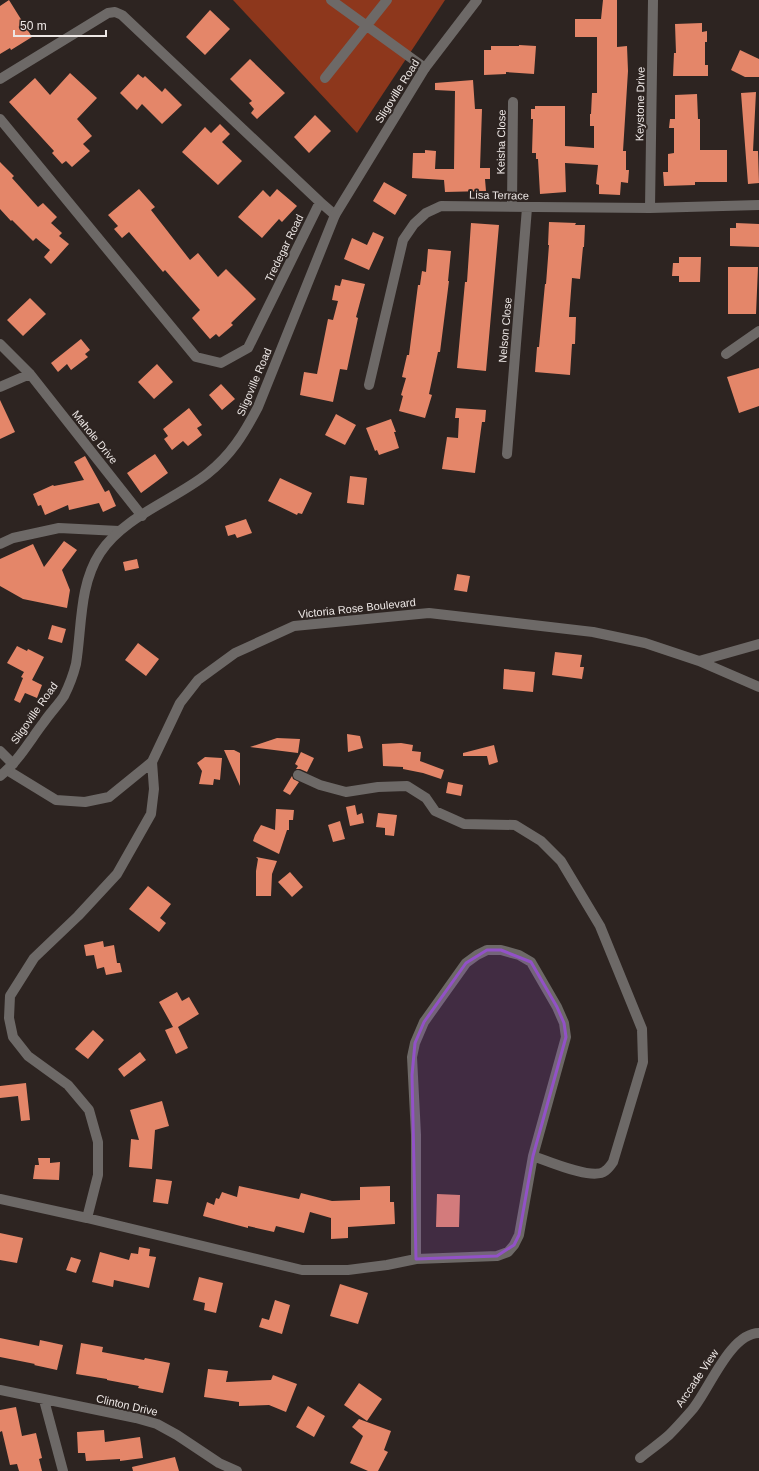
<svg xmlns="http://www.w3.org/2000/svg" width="759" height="1471" font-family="Helvetica,sans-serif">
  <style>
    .forest { fill: #8d371c }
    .building { fill: #e48669 }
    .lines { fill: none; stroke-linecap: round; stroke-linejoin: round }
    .minor { stroke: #6d6967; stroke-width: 10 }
    .tertiary { stroke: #6d6967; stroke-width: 10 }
    .marked { fill: #9251c7; fill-opacity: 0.2; stroke: #9251c7; stroke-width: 3; stroke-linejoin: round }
    .labels { text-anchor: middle; stroke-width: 4; stroke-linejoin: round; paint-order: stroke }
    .street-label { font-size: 11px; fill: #ede7e5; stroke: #2d2421 }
  </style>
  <rect width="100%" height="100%" fill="#2d2421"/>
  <path class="forest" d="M233,0H445L357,133Z"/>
  <path class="building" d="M9,0L32,37L11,50L10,48L0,54V6Z
    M603,0H617V47L627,46L628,71L623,151H626V170H629L628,183L621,182L620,195L599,194V185L596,184L598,165L565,163L566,192L540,194L538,159H536V153H532L533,119H531V109H535V106H565V146L594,148V126H590V114H591L592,93H597V37H575V19H601Z
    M210,10L230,29L205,55L186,37Z
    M702,23V32L707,31V42H705V65H708V76H673L674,53H676L675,24Z
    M519,45L536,46L534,74L506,72V74L484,75V50H491V46H519Z
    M740,50L759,59V77H745L731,70Z
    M250,59L285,93L257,119L251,113L254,109L249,103L252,101L230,79Z
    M70,73L97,98L77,119L92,136L83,144L90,151L72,167L66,161L62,164L52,153L54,151L9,102L35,78L50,95Z
    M138,74L143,78L145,76L162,92L165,88L182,105L162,124L142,104L137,110L120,93Z
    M473,80L475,109H482L480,168H490V179H485L486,191L445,192L444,180L412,178L413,153H425V150L436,151L435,169H454L455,91L435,90V83Z
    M756,92L753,151H758L759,183L748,184L741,93Z
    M697,94L698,119H700V150H727V182H695V185L664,186L663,172H668V154L674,153V128H669L670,119H675V95Z
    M315,115L331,131L309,153L294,137Z
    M220,124L230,134L222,142L242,161L218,185L182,152L205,127L211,133Z
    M0,162L14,176L12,178L38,207L43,203L57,217L51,223L62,233L59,236L69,244L51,264L44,257L50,250L36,238L33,241L12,220L11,221L0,209Z
    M384,182L407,195L395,215L373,201Z
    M139,189L155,207L151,210L190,260L198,253L218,277L226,269L256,299L231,323L233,325L219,337L216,334L210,339L192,318L200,310L165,270L163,272L129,232L122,238L114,229L118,226L108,215Z
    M277,189L297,206L282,222L279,219L262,238L238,217L263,190L270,197Z
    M549,222L576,223L575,225H585L584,247H583L580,279L572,278L569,317H576L575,344H572L570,375L535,372L537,347H539L545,284H546L549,245H548Z
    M471,223L499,225L486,371L457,368L465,282H467Z
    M736,223L759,224V247L730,246V228H736Z
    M373,232L384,237L369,270L344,259L352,238L367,245Z
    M428,249L451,251L448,281H449L440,352H438L429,394L432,395L425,418L399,411L403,396L401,395L406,378L402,377L407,355H409L418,285H420L422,271L426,272Z
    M679,257H701L700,282H679V276H672L673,263H679Z
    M728,267H758L756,314H728Z
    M342,279L365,284L356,317L358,318L347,370L340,369L333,402L300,395L304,372L317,374L328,319L333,320L338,301L332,300L335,285L340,286Z
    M30,298L46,314L23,336L7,320Z
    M81,339L90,350L85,354L88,357L71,370L67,364L58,372L51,363Z
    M157,364L173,382L154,399L138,382Z
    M759,368V406L739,413L727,377Z
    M221,384L235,399L222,410L209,395Z
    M0,400L15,432L0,439Z
    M189,408L202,425L197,428L202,435L188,446L183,441L172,450L164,439L168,436L163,429Z
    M456,408L486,410L485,422H482L475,473L442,469L447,437L458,438L459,418H455Z
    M336,414L356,425L345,445L325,435Z
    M391,419L396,432H394L399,448L379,455L377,450L375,451L366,428Z
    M155,454L168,473L141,493L127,473Z
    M85,456L105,492L109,490L116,506L103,512L99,503L69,510L68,505L45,515L41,505L38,506L33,494L53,485L54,486L84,480L74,462Z
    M350,476L367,478L364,505L347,503Z
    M280,478L312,493L302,514L298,513L297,515L268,501Z
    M246,519L252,533L237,538L235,534L228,536L225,526Z
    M64,541L77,550L62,570L70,590L67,608L23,599L0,586V559L33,544L44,567Z
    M137,559L139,568L125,571L123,562Z
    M457,574L470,576L467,592L454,590Z
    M52,625L66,629L62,643L48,639Z
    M138,643L159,659L146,676L125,660Z
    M17,646L27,651L28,649L44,657L32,680L42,685L37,698L25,693L20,703L14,700L23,678L21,677L24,672L7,663Z
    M555,652L582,655L580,667H584L582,679L552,675Z
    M504,669L535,672L533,692L503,689Z
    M347,734L360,736L363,748L348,752Z
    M277,738L300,739L298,753L250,747Z
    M401,743L413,745L412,751L421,752L420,761L444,770L441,779L423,773L403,769V767L383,766L382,744Z
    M494,745L498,762L489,765L487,756H463V753Z
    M224,750H234L240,753V786Z
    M301,752L314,758L307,772L300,769H296L298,766L295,764Z
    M205,757L222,758L220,780L214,779L213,785L199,784L202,771L197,763Z
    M292,776L293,779L299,782L290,795L283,791Z
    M448,782L463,785L461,796L446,793Z
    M355,805L357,815L362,813L364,823L350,826L346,807Z
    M276,809L294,810L293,820H289V830H287L279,854L253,841L255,835L261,825L275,830Z
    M378,813L397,815L394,836L385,835V828L376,827Z
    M340,821L345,839L333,842L328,825Z
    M256,857L277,861L272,874L271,896H256V871L258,859Z
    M290,872L303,887L292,897L278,882Z
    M148,886L171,904L160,918L166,923L159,932L129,909Z
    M103,941L104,947L114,945L117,963H120L122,972L106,975L104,967L97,969L94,955L86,956L84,945Z
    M177,992L182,1001L189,997L199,1014L178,1027L188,1048L176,1054L165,1030L173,1027L159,1002Z
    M93,1030L104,1040L88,1059L75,1049Z
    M140,1052L146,1060L124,1077L118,1069Z
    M26,1083L30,1120L21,1121L18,1096L0,1098V1086Z
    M162,1101L169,1126L155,1130L152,1169L129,1167L131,1139L139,1140L130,1110Z
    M38,1158H50V1163L60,1162L59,1180L33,1179L35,1165H39Z
    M156,1179L172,1181L168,1204L153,1202Z
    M239,1186L299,1199L301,1193L332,1201L360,1200V1187L390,1186V1202H394L395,1224L348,1227V1238L331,1239V1218L310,1212L304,1233L276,1226L274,1232L248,1226V1228L203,1216L207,1202L214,1205L216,1198L219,1199L222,1192L237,1197Z
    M437,1194L460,1195L459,1227H436Z
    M0,1233L23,1238L17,1263L0,1260Z
    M139,1247L150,1249L149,1256L156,1257L149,1288L114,1280L113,1287L92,1282L100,1252L129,1260L131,1253L138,1254Z
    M71,1257L81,1260L76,1273L66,1270Z
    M199,1277L223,1283L216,1313L204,1310L205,1303L193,1300Z
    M340,1284L368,1293L358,1324L330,1316Z
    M275,1300L290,1305L282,1334L259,1327L262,1318L269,1320Z
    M0,1338L39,1346L40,1340L63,1345L57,1370L34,1365L35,1364L0,1357Z
    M81,1343L103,1347L102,1352L144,1360L145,1358L170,1363L163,1393L138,1388L139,1386L107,1380V1379L76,1374Z
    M208,1369L228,1371L226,1382L271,1380L273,1375L297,1384L286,1412L269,1405L239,1406V1402L204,1397Z
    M359,1383L382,1399L367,1421L344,1405Z
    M308,1406L325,1416L314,1437L296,1427Z
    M16,1407L22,1436L36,1433L42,1458L39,1459L42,1471H19L17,1464L10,1465L2,1431L0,1432V1410Z
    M359,1419L391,1431L384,1450L388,1452L378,1471H368L350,1463L363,1436L352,1427Z
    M104,1430L105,1442L140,1437L143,1458L120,1461V1459L86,1461L85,1453H78L77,1432Z
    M175,1457L179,1471H133L132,1467Z"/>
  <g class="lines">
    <path class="minor" d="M331,0L425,68
      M325,78L387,0
      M0,79L108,13L115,12L122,15L320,202L248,348L221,363L196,357L0,119
      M320,202L335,215
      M512,206L513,102
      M650,208L653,0
      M0,344L30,374L142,516
      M726,354L759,331
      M369,385L403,240L414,224L426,213L441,206L650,208L759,205
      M0,387L30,374
      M507,454L527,208
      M0,544L13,538L59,528L119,531
      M699,661L759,644
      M0,751L13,764
      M7,770L56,800L85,802L109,797L152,762L180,703L198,680L235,653L294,626L429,613L593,632L645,643L699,661L759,687
      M298,775L320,785L346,792L378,787L407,786L426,798L435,811L464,824L515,825L541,841L561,861L600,926L642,1029L643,1062L613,1162C611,1165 608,1169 605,1171C593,1181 548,1161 533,1156
      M0,1199L87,1218L302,1270H348L387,1265L416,1259L497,1256L508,1252L514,1245L519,1235L533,1156L566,1037L564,1023L557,1007L531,962L519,955L501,950H487L477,955L466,963L424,1022L415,1043L412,1057L416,1135V1259
      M87,1218L98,1175V1142L89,1110L68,1085L28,1056L13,1037L9,1018L10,996L34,958L78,916L117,874L151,814L154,789L152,762
      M0,1390L136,1418L157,1424L177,1435L219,1463L237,1471
      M44,1400L63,1471
      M640,1458C650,1450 660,1443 669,1435C677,1427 685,1418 692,1410C709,1390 730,1333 759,1333"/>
    <path class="tertiary" d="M0,776C18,762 30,740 44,722C50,713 58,705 64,696C68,688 74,672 76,664C82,627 79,585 100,553C123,517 174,500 207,474C231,455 244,434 258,407L335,215L425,68L477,0"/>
  </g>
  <path class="marked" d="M487,950H501L531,962L557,1007L564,1023L566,1037L533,1156L519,1235L514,1245L497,1256L416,1259L412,1075L415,1043L424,1022L466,963Z"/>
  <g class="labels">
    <g class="street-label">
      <text transform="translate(397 91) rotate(-58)" y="4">Sligoville Road</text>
      <text transform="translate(640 104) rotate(-89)" y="4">Keystone Drive</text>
      <text transform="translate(501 142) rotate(-89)" y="4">Keisha Close</text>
      <text transform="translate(499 195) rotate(1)" y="4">Lisa Terrace</text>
      <text transform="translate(284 248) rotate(-64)" y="4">Tredegar Road</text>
      <text transform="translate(505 330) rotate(-85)" y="4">Nelson Close</text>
      <text transform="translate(254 382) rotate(-67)" y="4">Sligoville Road</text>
      <text transform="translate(95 437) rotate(51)" y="4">Mahole Drive</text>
      <text transform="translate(357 608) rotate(-6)" y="4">Victoria Rose Boulevard</text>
      <text transform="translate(34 713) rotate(-55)" y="4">Sligoville Road</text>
      <text transform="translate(697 1378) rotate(-56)" y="4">Arccade View</text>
      <text transform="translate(127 1405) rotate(13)" y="4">Clinton Drive</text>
    </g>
  </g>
  <path d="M14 30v6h92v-6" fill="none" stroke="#ede7e5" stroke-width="2"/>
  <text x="20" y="30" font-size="12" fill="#ede7e5" stroke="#2d2421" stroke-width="3" paint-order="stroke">50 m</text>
</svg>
